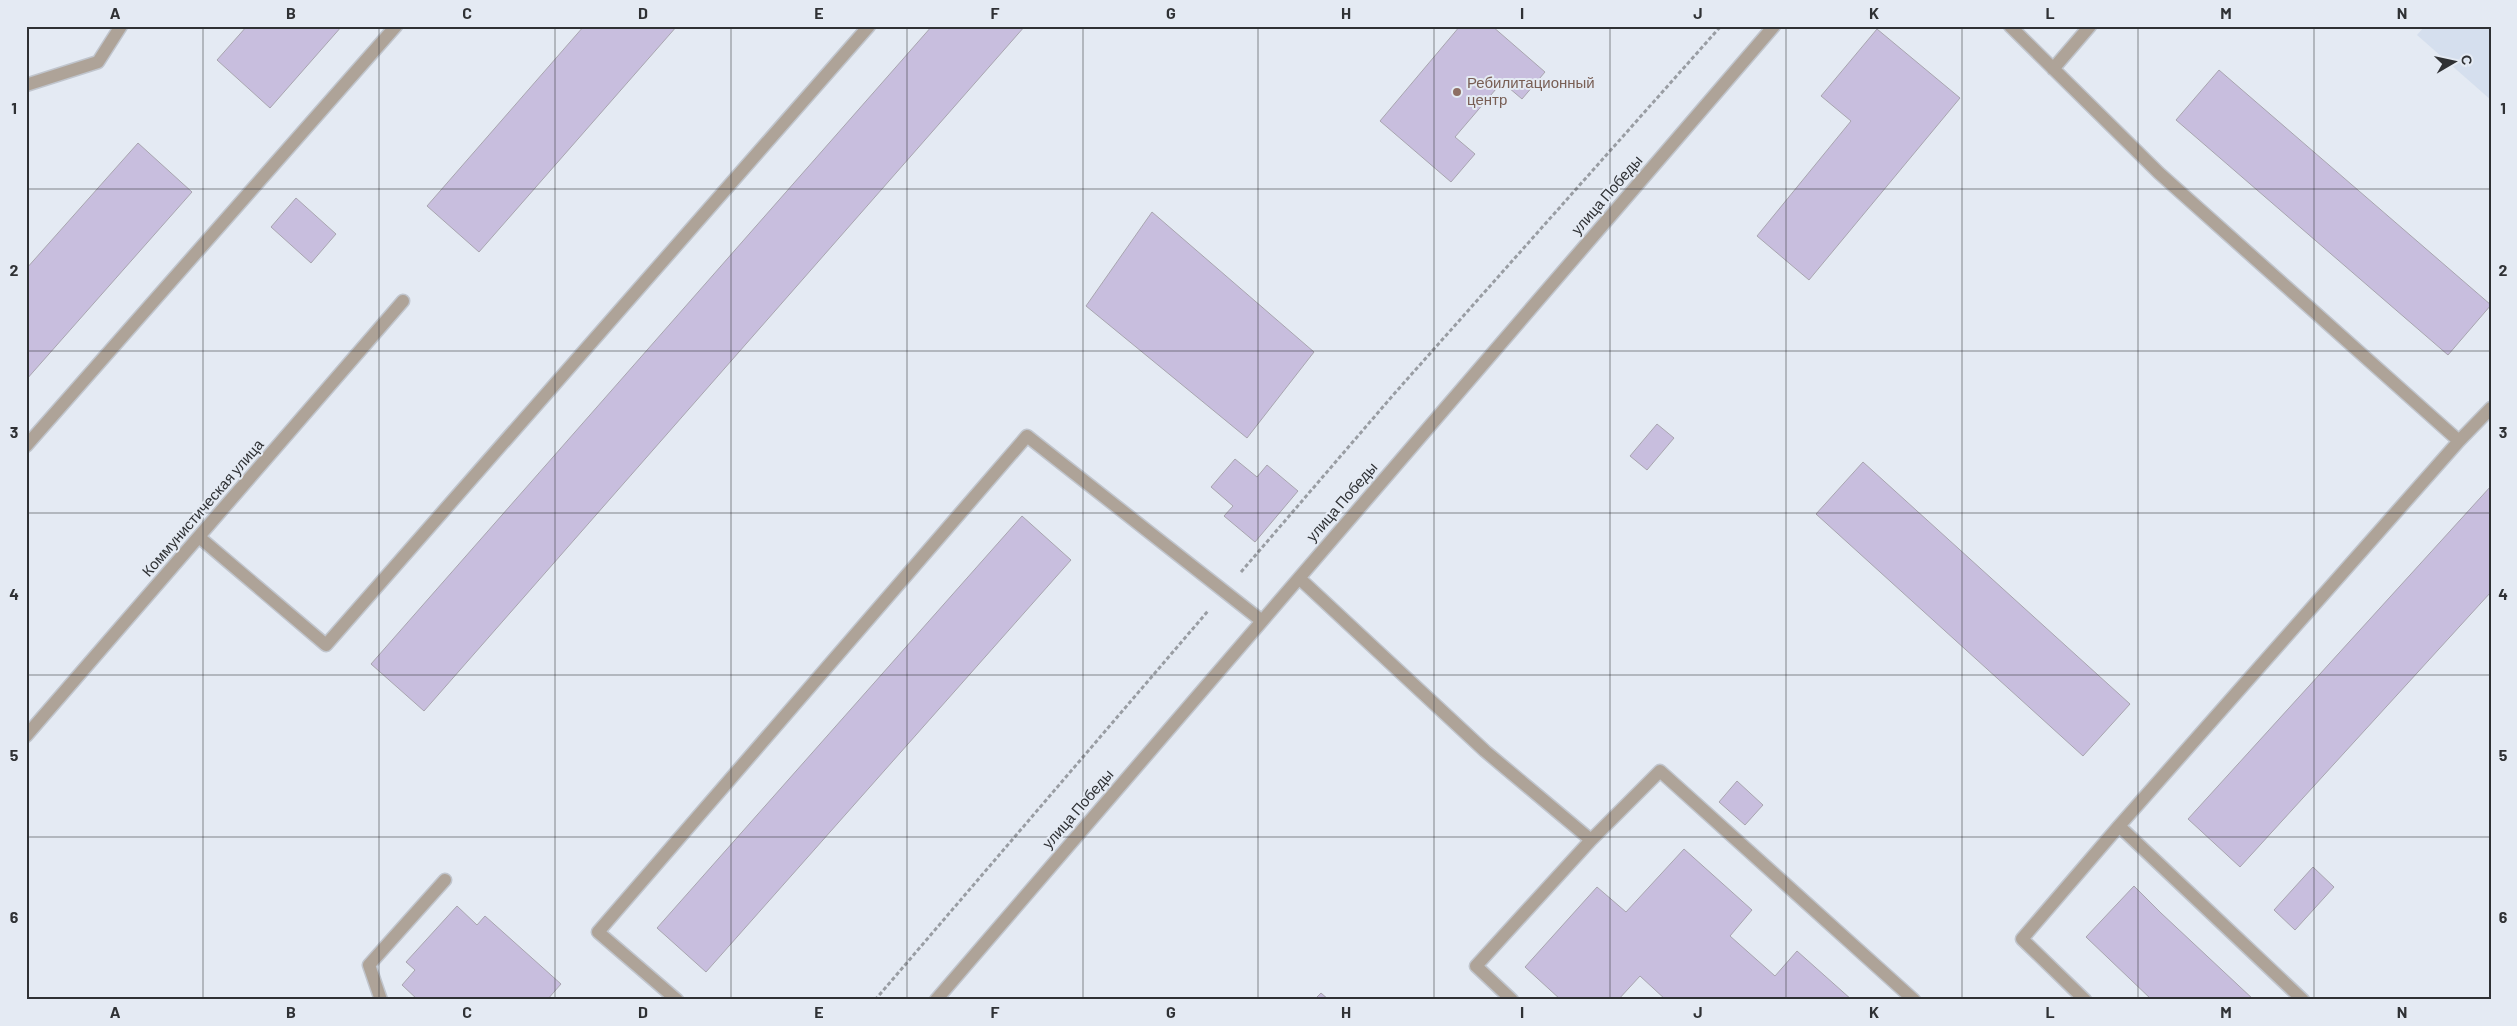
<svg xmlns="http://www.w3.org/2000/svg" width="2517" height="1026" font-family="Barlow,sans-serif">
  <style>
    .built { fill: #d5dfee }
    .building { fill: #c8bede; stroke: #a8a5af }
    .lines { fill: none; stroke-linecap: round; stroke-linejoin: round }
    .minor-casing { stroke: #c0c5cd; stroke-width: 15 }
    .path { stroke: #999da3; stroke-width: 3; stroke-dasharray: 4 2.5; stroke-linecap: butt }
    .minor { stroke: #aea398; stroke-width: 12 }
    .grid { fill: none; stroke: #2f3134; stroke-width: 1; stroke-opacity: 0.55 }
    .education-dot { fill: #8d6e63; stroke: #e4eaf3; stroke-width: 2 }
    .labels { text-anchor: middle; stroke-width: 4; stroke-linejoin: round; paint-order: stroke }
    .education-label { font-size: 15px; fill: #785e54; stroke: #e4eaf3; text-anchor: start }
    .street-label { font-size: 15px; fill: #2f3134; stroke: #e4eaf3 }
    .neatline { fill: none; stroke: #2f3134; stroke-width: 2 }
    .grid-label { font-size: 16px; text-anchor: middle; font-weight: bold; fill: #2f3134 }
  </style>
  <rect width="100%" height="100%" fill="#e4eaf3"/>
  <path class="built" d="M2425,26H2491V100L2417,35Z"/>
  <path class="building" d="M247,26H342L270,108L217,60Z
    M584,26H677L479,252L427,206Z
    M932,26H1025L424,711L371,664Z
    M1460,26H1492L1545,72L1522,99L1502,82L1455,137L1475,154L1451,182L1380,121Z
    M1877,29L1960,98L1809,280L1757,236L1851,121L1821,96Z
    M2219,70L2491,305L2448,355L2176,120Z
    M138,143L192,192L26,380V269Z
    M296,198L336,234L311,263L271,227Z
    M1152,212L1314,352L1247,438L1086,306Z
    M1657,424L1674,438L1647,470L1630,456Z
    M1235,459L1257,477L1267,465L1298,491L1255,542L1224,516L1233,506L1211,487Z
    M1863,462L2130,704L2083,756L1816,514Z
    M2491,486V592L2240,867L2188,819Z
    M1022,516L1071,560L706,972L657,928Z
    M1737,781L1763,805L1745,825L1719,802Z
    M1684,849L1752,910L1730,936L1775,976L1797,951L1852,1000H1666L1640,976L1618,1000H1561L1525,967L1597,887L1626,912Z
    M2313,867L2334,887L2295,930L2274,910Z
    M2134,886L2161,913L2254,1000H2152L2086,937Z
    M457,906L477,925L485,916L561,984L547,1000H418L402,985L415,970L406,962Z
    M1321,993L1329,1000H1314Z"/>
  <g class="lines">
    <g class="minor-casing">
      <path id="minor" d="M2010,26L2159,173L2459,441L2491,408
        M2053,69L2090,26
        M26,85L98,62L121,26
        M26,446L396,26
        M199,537L326,645L869,26
        M1299,578L1485,751L1591,840
        M26,736L403,301
        M2119,826L2459,441
        M381,1000L369,965L445,880
        M677,1000L598,932L1027,436L1262,621
        M936,1000L1774,26
        M1512,1000L1476,966L1591,840L1660,771L1914,1000
        M2085,1000L2022,939L2119,826L2303,1000"/>
    </g>
    <path class="path" d="M1241,572L1394,394L1721,26
      M875,1000L1208,611"/>
    <use href="#minor" class="minor"/>
  </g>
  <path class="grid" d="M203,26V1000M379,26V1000M555,26V1000M731,26V1000M907,26V1000M1083,26V1000M1258,26V1000M1434,26V1000M1610,26V1000M1786,26V1000M1962,26V1000M2138,26V1000M2314,26V1000M26,189H2491M26,351H2491M26,513H2491M26,675H2491M26,837H2491"/>
  <circle class="education-dot" cx="1457" cy="92" r="5"/>
  <g class="labels">
    <g class="education-label">
      <text x="1467" y="88">Ребилитационный<tspan x="1467" dy="17">центр</tspan></text>
    </g>
    <g class="street-label">
      <text transform="translate(1607 195) rotate(-49)" y="5">улица Победы</text>
      <text transform="translate(1342 502) rotate(-49)" y="5">улица Победы</text>
      <text transform="translate(203 508) rotate(-49)" y="5">Коммунистическая улица</text>
      <text transform="translate(1078 809) rotate(-49)" y="5">улица Победы</text>
    </g>
  </g>
  <rect width="2517" height="1026" fill="none" stroke="#e4eaf3" stroke-width="55"/>
  <g transform="translate(2454 62) rotate(81)" stroke="#e4eaf3" stroke-width="4" paint-order="stroke">
  <path d="M0-4L9 19L0 12L-9 19Z" fill="#2f3134"/>
  <text y="-8" font-size="14" font-weight="bold" text-anchor="middle" fill="#2f3134">С</text>
  </g>
  <rect x="28" y="28" width="2462" height="970" class="neatline"/>
  <g class="grid-label">
    <text x="115" y="19">A</text>
    <text x="291" y="19">B</text>
    <text x="467" y="19">C</text>
    <text x="643" y="19">D</text>
    <text x="819" y="19">E</text>
    <text x="995" y="19">F</text>
    <text x="1171" y="19">G</text>
    <text x="1346" y="19">H</text>
    <text x="1522" y="19">I</text>
    <text x="1698" y="19">J</text>
    <text x="1874" y="19">K</text>
    <text x="2050" y="19">L</text>
    <text x="2226" y="19">M</text>
    <text x="2402" y="19">N</text>
    <text x="14" y="114">1</text>
    <text x="2503" y="114">1</text>
    <text x="14" y="276">2</text>
    <text x="2503" y="276">2</text>
    <text x="14" y="438">3</text>
    <text x="2503" y="438">3</text>
    <text x="14" y="600">4</text>
    <text x="2503" y="600">4</text>
    <text x="14" y="761">5</text>
    <text x="2503" y="761">5</text>
    <text x="14" y="923">6</text>
    <text x="2503" y="923">6</text>
    <text x="115" y="1018">A</text>
    <text x="291" y="1018">B</text>
    <text x="467" y="1018">C</text>
    <text x="643" y="1018">D</text>
    <text x="819" y="1018">E</text>
    <text x="995" y="1018">F</text>
    <text x="1171" y="1018">G</text>
    <text x="1346" y="1018">H</text>
    <text x="1522" y="1018">I</text>
    <text x="1698" y="1018">J</text>
    <text x="1874" y="1018">K</text>
    <text x="2050" y="1018">L</text>
    <text x="2226" y="1018">M</text>
    <text x="2402" y="1018">N</text>
  </g>
</svg>
